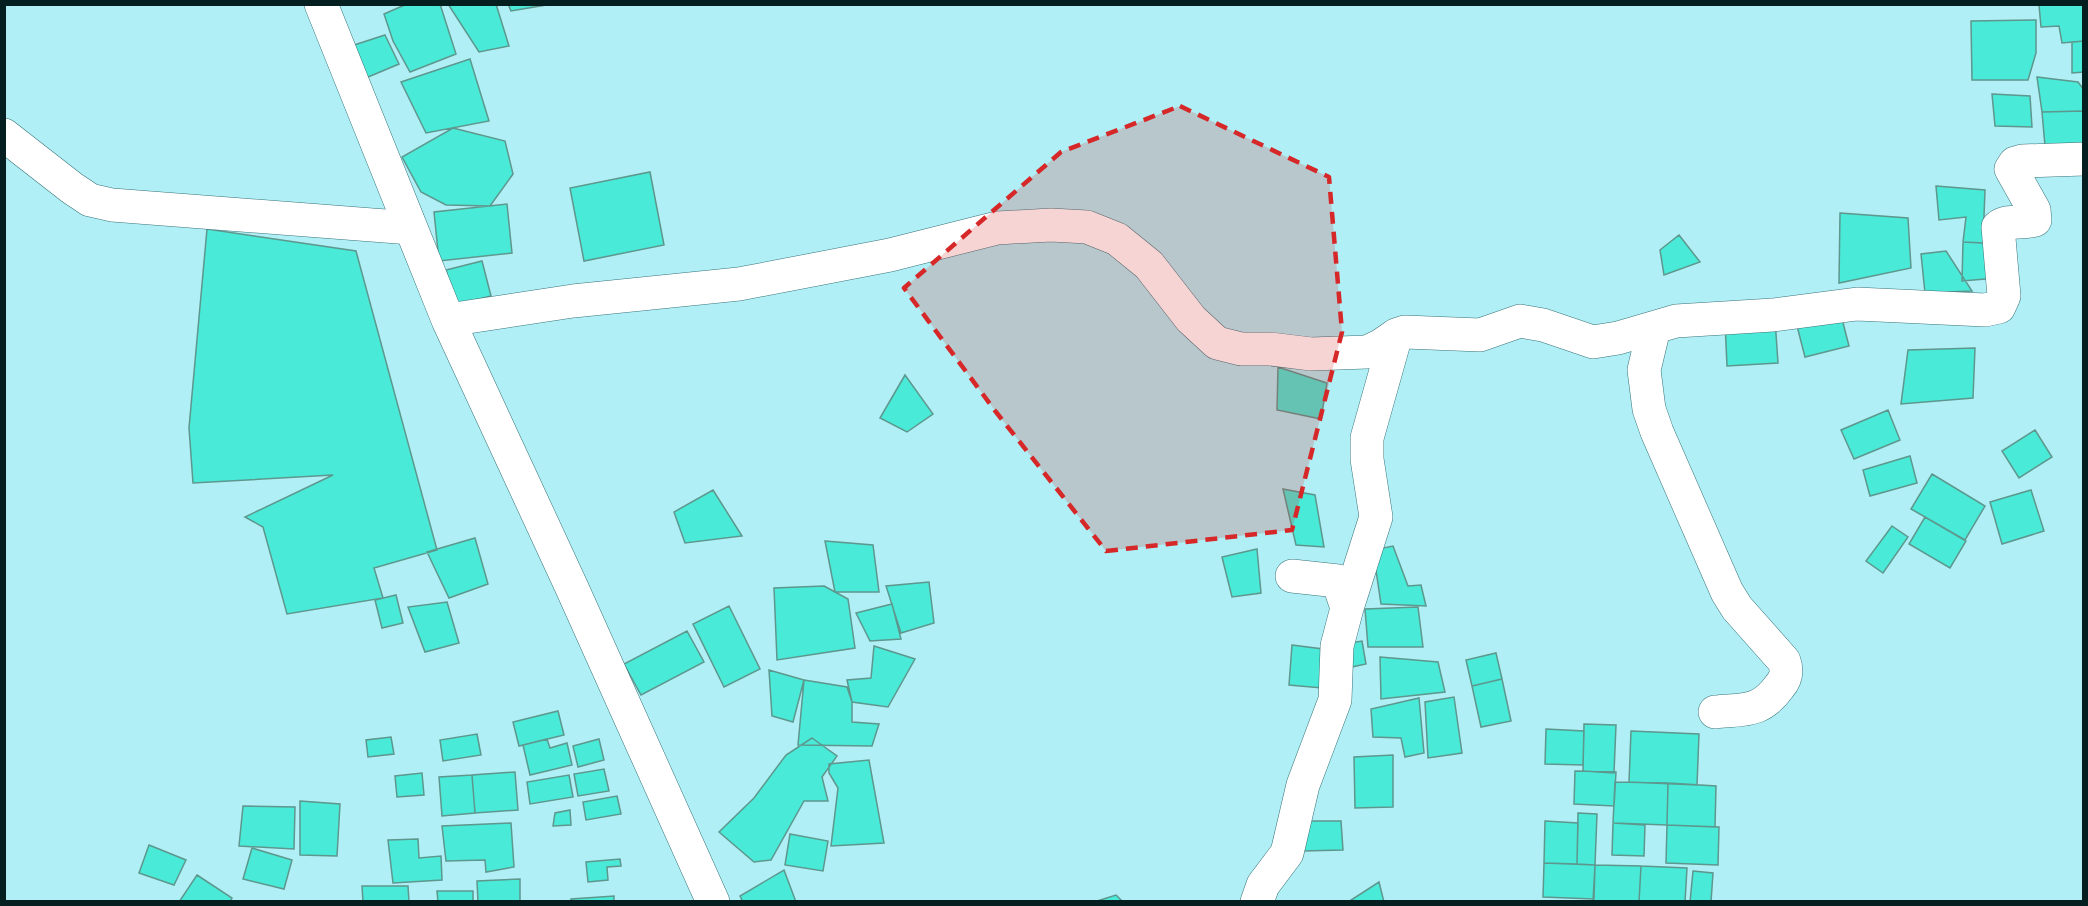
<svg xmlns="http://www.w3.org/2000/svg" width="2088" height="906" font-family="Spectral,serif">
  <style>
    .building { fill: #49ead7; stroke: #5d978e; stroke-width: 1.5 }
    .lines { fill: none; stroke-linecap: round; stroke-linejoin: round }
    .minor-casing { stroke: #38747a; stroke-width: 34 }
    .minor { stroke: #fff; stroke-width: 33 }
    .marked { fill: #d62828; fill-opacity: 0.2; stroke: #d62828; stroke-width: 4.5; stroke-dasharray: 12 8; stroke-linejoin: round }
  </style>
  <rect width="100%" height="100%" fill="#b0eff5"/>
  <path class="building" d="M407,4H440L456,54L410,72L393,41L384,14Z
    M448,4H496L509,46L479,52Z
    M508,4H546V5L511,11Z
    M2084,4V41L2062,43L2059,26L2041,27L2039,5Z
    M2036,20V53L2028,80H1972L1971,21Z
    M385,35L399,64L361,80L348,47Z
    M2084,41V72L2072,73V42Z
    M470,59L489,121L426,133L401,82Z
    M2037,77L2078,82L2084,90L2083,111L2042,112Z
    M1992,94L2030,96L2032,127L1995,126Z
    M2084,111V143L2045,146L2042,112Z
    M453,128L505,141L513,174L490,206L446,205L421,192L402,157Z
    M650,172L664,245L584,261L570,188Z
    M1936,186L1985,190L1983,243L1963,242L1966,217L1939,220Z
    M507,204L512,253L439,261L434,212Z
    M1840,213L1908,218L1911,268L1839,283Z
    M207,229L356,251L437,550L374,568L383,598L287,614L263,527L245,517L333,475L193,483L189,428Z
    M1679,235L1700,262L1664,275L1660,250Z
    M1963,242L1983,243L1997,278L1962,281Z
    M1946,251L1972,291L1925,293L1921,254Z
    M482,261L491,296L455,305L446,270Z
    M1841,315L1849,346L1805,357L1797,326Z
    M1775,319L1778,363L1727,366L1725,322Z
    M1975,348L1973,398L1901,404L1908,350Z
    M1278,367L1327,383L1321,419L1277,410Z
    M905,375L933,414L907,432L880,418Z
    M1888,410L1900,440L1854,459L1841,430Z
    M2035,430L2052,457L2019,478L2002,451Z
    M1910,456L1917,483L1870,496L1863,470Z
    M1932,474L1985,506L1965,540L1911,509Z
    M1283,489L1315,495L1324,547L1296,545Z
    M713,490L742,536L685,543L674,512Z
    M2031,490L2044,531L2002,544L1990,502Z
    M1925,517L1966,541L1950,568L1909,544Z
    M1892,526L1908,537L1883,573L1866,561Z
    M475,538L488,584L449,598L427,552Z
    M825,541L873,545L879,592H835Z
    M1393,546L1408,586L1421,585L1426,606L1381,604L1373,550Z
    M1257,549L1261,593L1232,597L1222,557Z
    M929,582L934,623L901,633L886,586Z
    M824,586L848,599L855,648L777,660L774,588Z
    M396,595L403,623L382,628L375,600Z
    M447,602L459,643L425,652L408,607Z
    M892,604L901,639L870,641L856,613Z
    M729,606L760,669L724,687L693,624Z
    M1418,607L1423,647H1368L1365,609Z
    M687,631L704,662L641,695L624,664Z
    M1362,641L1366,664L1347,668L1343,644Z
    M1292,645L1323,649L1322,688L1289,685Z
    M874,646L915,659L888,707L852,702L847,680L871,678Z
    M1496,653L1502,679L1472,686L1466,660Z
    M1380,657L1438,662L1445,692L1381,699Z
    M769,670L804,680L793,722L772,716Z
    M1502,679L1511,721L1481,727L1472,686Z
    M804,680L847,687L852,702V722L879,724L872,746L798,745Z
    M1454,697L1462,753L1428,758L1425,702Z
    M1419,698L1424,753L1405,757L1401,738L1373,737L1371,709Z
    M558,711L564,735L519,746L513,722Z
    M1584,724L1616,725L1614,773L1583,771Z
    M1546,729L1584,731L1583,765L1545,764Z
    M1631,731L1699,734L1697,785L1629,782Z
    M477,734L481,755L443,761L440,740Z
    M391,737L394,754L368,757L366,740Z
    M812,738L837,756L822,777L828,801H804L771,860L754,862L719,832L754,798L786,755Z
    M547,739L550,748L567,743L572,765L530,775L523,745Z
    M599,739L604,760L578,767L573,746Z
    M1393,755V807L1355,808L1354,757Z
    M869,760L884,843L831,846L838,788L829,773V764Z
    M604,769L609,791L578,796L574,774Z
    M1575,771L1616,772L1614,806L1574,804Z
    M515,772L518,810L475,813L472,775Z
    M422,773L424,795L397,797L395,776Z
    M472,775L475,813L442,816L439,777Z
    M569,775L573,797L530,804L527,782Z
    M1615,782L1668,783L1667,825L1613,823Z
    M1668,783L1716,786L1715,827L1667,825Z
    M617,796L621,814L586,820L583,802Z
    M300,801L340,804L337,856L300,855Z
    M243,806L295,807L294,849L239,846Z
    M570,810L571,825L553,826L555,813Z
    M1578,813L1597,814L1595,865L1577,864Z
    M1303,821H1341L1343,850L1302,851Z
    M1545,821L1578,823L1577,864L1544,863Z
    M511,823L514,867L486,872L485,860L446,861L442,826Z
    M1613,823L1645,825L1644,856L1612,855Z
    M1667,825L1719,827L1718,865L1666,863Z
    M790,834L828,841L823,871L785,865Z
    M418,839L419,858L441,856L442,880L393,883L388,840Z
    M149,845L186,860L174,885L139,873Z
    M252,848L292,860L284,889L243,879Z
    M620,859L621,866L607,867L608,880L588,882L586,862Z
    M1544,863L1595,865L1594,899L1543,897Z
    M1595,865L1641,866L1639,902L1593,901Z
    M1641,866L1687,868L1685,902H1639Z
    M784,870L796,902H743L740,896Z
    M1693,871L1713,873L1711,902H1690Z
    M197,875L232,898L230,902H179Z
    M520,879V902H478L477,881Z
    M1379,882L1384,902H1348Z
    M362,886H408L409,902H363Z
    M437,891H473V902H438Z
    M1116,895L1123,902H1094Z
    M614,896V902H571V899Z"/>
  <g class="lines">
    <g class="minor-casing">
      <path id="minor" d="M321,4L448,320L572,588L713,902
        M4,135L72,188L90,200L112,205L411,228
        M448,320L573,301L739,284L890,255L997,228L1051,225L1087,227L1117,239L1149,265L1191,319L1217,343L1241,349H1270L1311,354L1367,352L1380,346L1396,335L1405,332L1480,335L1520,321L1543,325L1593,342L1618,338L1676,321L1773,315L1857,304L1985,310L1999,307L2004,296L1998,227C2007,219 2023,224 2035,220L2034,210L2011,169L2015,163L2022,161L2084,159
        M1654,328L1644,370L1649,409L1657,432L1727,592L1737,608L1784,661C1788,672 1786,679 1779,687C1760,713 1744,709 1715,712
        M1347,608L1376,517L1367,459V438L1396,335
        M1257,902L1263,885L1287,853L1303,785L1335,700L1337,646L1347,608L1338,581L1292,576"/>
    </g>
    <use href="#minor" class="minor"/>
  </g>
  <path class="marked" d="M1180,106L1329,177L1342,332L1292,530L1106,551L996,412L904,288L1061,152Z"/>
  <rect width="2088" height="906" fill="none" stroke="#051f21" stroke-width="12"/>
</svg>
